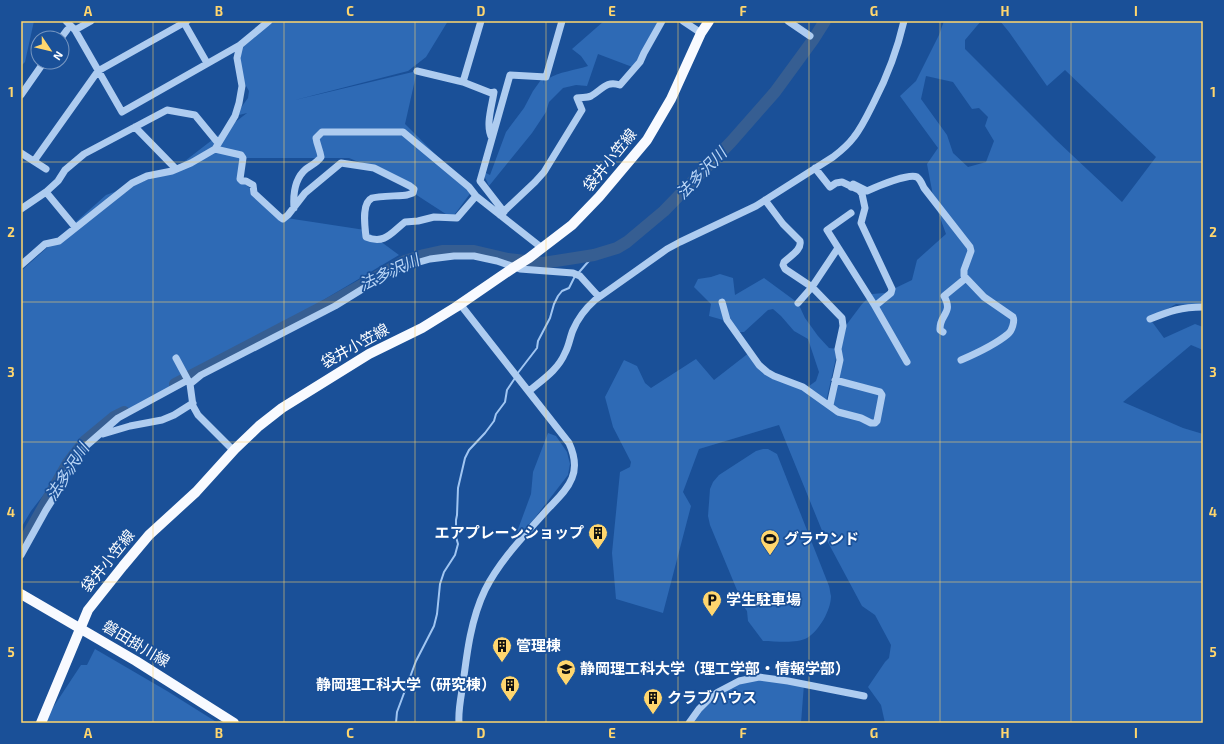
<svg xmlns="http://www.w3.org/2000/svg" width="1224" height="744" font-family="'Exo 2','Noto Sans JP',sans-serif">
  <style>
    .green { fill: #2e6ab5; fill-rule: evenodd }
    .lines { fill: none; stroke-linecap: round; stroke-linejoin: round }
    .stream { stroke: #a1c6f2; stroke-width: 2 }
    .river { stroke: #365e92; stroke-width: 12 }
    .minor { stroke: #aeccf0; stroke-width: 7 }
    .major { stroke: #f8faff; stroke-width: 10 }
    .grid { fill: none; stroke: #ffd66e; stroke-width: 1; stroke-opacity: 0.55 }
    .labels { text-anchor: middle; stroke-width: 3.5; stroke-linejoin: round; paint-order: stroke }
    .street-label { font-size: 15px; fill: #fff; stroke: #1a5098 }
    .poi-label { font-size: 15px; font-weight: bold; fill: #fff; stroke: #1a5098; text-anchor: start }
    .water-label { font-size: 16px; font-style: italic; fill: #bad6f7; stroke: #1a5098 }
    .neatline { fill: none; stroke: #ffd66e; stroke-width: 1.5 }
    .grid-label { font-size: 13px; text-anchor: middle; font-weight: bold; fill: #ffd66e }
  </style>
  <rect width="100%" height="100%" fill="#1a5098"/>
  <path class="green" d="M21,21H34L25,62L21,66Z
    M271,21H448L426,57L408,71L295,100L417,71L405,124L472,191L452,218L378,170L349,158H243L240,179L280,217L365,230L399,255L226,358L118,418L72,458L31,511L21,528V271L106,195L172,171L247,113L235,116L248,98L249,91L240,75L237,58L244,41Z
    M604,21H662L635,68L598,54L587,86L576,85L563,88L549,102L546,112L532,133L489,186L482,171L490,175L506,132L524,108L533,91L543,77V85L544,77L548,79C558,72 576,70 588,66L581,56L572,49Z
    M944,21H981L965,40V49L1055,139L1122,202L1156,157L1065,70L1047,86L1009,32L1000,21H1203V306L1176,304L1150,319L1164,338L1195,324L1203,327V350L1191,345L1123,402L1183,428L1203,434V723H885L881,705L868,687L885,662L889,658L891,645L875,615L862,606L823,533L779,425L699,449L683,492L691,506L663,613L616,599L612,553L620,472L630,467L631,462L613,427L605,397L624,360L637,366L645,383L651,388L696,359L714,380L750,352L767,372L805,389L816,381L819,372L808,339L794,331L781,316L773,309L768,310L744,332H736L723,320L709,316L711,304L694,287L698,279L711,277L720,274L733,278L735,295L764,278L798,303L805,318L818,336L829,348L838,349L826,402L830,405L843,326L847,324L862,304L872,294L885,293L912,280L917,260L946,234L934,201L927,164L938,148L900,96L916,81L939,35ZM926,76L953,82L972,109L979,108L988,117L985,126L994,141L986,162L968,167L953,153L947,135L921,99Z
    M548,433L556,436L567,452L570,464L568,475L534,519L514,540L531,494L533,472Z
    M763,449H768L777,454L829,586C830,589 830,593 831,596C831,610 819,631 807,638C796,644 776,641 763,641L748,621L747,611L744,607L710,525L708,516L710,489L713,482L719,475L756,451Z
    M95,649L167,691L218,723H45L50,712L81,665H87Z
    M749,679L804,684L801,723H690L709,699Z"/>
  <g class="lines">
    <path class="stream" d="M517,374L537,348L538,341L550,318L554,304L558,296L562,291L569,288L574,278L594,255
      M396,723L397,712L416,661L434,626L437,614L440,584L444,572L455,555L458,544L456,537V520L457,515L458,488L465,458L469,450L485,433L494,421L496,414L505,402L507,390L515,378"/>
    <path class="river" d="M175,384L328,304L405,261L424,255L442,251H474L508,259L543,263L594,255L617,248L627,242L664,211L731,142L775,92L813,40L825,21
      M21,547L68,463L85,441L114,417L124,412"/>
    <path class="minor" d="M66,21L75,30L122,112L240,45L269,21
      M183,21L207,63
      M683,21L701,33
      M788,21L810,36
      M75,30L91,21
      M61,38L67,30
      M417,71L463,82L491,93L494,92C492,106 485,126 492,138
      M463,82L481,21
      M21,95L44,62
      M135,127L176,169
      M215,149L241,155L243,158L240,179L242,181H246L253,185L254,193L280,217L283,219L288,215L305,193L341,163L374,168L410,186L414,189L413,193L407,195C400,196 378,196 372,198C361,203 365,227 366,237C385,245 392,232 405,222L418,221L434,217L457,218L476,196
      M21,153L46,169
      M34,161L98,71L187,21
      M815,168L830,187L836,183L842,182L859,190L862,194L865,208L861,223L892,289L891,293L875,306
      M851,187L853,184L867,191C876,187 909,173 917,177C921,180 922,184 924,188L970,247L971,251L964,270V276L984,297L1013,317C1015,321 1012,331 1008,334C996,344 975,354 961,360
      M46,192L75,227
      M765,200L783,224L800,241C802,250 790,256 784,262L783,265L785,269L812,287L842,318L843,326L838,349L840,360L830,405
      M294,208C293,194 294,179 306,169C311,165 317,163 321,157C320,150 317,145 316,138L322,132H403L469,187L476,196L542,248
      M21,209L46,192L58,181L65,170L84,154L167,110L195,115L218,143
      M504,212L480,181L510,75L546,77L562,21
      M851,213L827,230L875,306L907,362
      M500,215L535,182L544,172L582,110L577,98C582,97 587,98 591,96C602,90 606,80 620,85L640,62L644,53L662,21
      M21,265L45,244L59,241L132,183L147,176L172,171L191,163L215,149L235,116L239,103L242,86L237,58L240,45
      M722,302L727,320L759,365L767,372L774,376L803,387L838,412L861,418L871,423H875L877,421L882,395L880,392L835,380
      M798,303L812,287L838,248
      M1150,319C1170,311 1181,307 1203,307
      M943,332L940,330C939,314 954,314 944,296L966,278
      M176,358L190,384L193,406L198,415L234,451
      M190,384L201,375L335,306L390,272L409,265L430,259L454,256H474L497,261L520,269L573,273L580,276L599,297
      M529,391C542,380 558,370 565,353C569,346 570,337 573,330C578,318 586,308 595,300L667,249L680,242L756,206L833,157C841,151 848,145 854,137C862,127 868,114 874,102C888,75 897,51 904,21
      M103,434L130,426L162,420L174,415L193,403
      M21,555L46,510L60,488L70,468L79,454L86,446L118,418L188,380
      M459,723C458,710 461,697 463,684C467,652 471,619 485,590C500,560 524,536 546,511C555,501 567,491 572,478C577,466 574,454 569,443L460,304
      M689,723L699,709L709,699L718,692L739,681L759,677L788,681L864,696"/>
    <path class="major" d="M21,594L136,661L234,723
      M41,723L88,610L123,566L149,535L196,492L235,449L259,426L282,408L369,354L422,328L456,307L513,268L529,258L572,225L599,197L647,140L671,99L701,33L709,21"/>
  </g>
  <path class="grid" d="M153,21V723M284,21V723M415,21V723M546,21V723M678,21V723M809,21V723M940,21V723M1071,21V723M21,162H1203M21,302H1203M21,442H1203M21,582H1203"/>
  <defs>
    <g id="building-pin" transform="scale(1)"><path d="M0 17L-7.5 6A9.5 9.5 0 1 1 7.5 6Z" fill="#ffd66e" stroke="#1a5098"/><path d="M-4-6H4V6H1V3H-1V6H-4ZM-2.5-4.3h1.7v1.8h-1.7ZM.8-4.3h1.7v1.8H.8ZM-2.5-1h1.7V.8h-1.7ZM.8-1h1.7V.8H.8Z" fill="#111"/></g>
    <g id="stadium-pin" transform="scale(1)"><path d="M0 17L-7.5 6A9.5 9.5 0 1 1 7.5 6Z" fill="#ffd66e" stroke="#1a5098"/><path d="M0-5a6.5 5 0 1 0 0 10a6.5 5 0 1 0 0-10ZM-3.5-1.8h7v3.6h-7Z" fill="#111"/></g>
    <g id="parking-pin" transform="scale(1)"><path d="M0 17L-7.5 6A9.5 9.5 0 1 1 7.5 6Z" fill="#ffd66e" stroke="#1a5098"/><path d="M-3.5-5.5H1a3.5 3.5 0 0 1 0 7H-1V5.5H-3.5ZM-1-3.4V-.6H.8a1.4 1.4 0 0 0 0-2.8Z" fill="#111"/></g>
    <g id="university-pin" transform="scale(1)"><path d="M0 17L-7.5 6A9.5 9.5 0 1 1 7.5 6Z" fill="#ffd66e" stroke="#1a5098"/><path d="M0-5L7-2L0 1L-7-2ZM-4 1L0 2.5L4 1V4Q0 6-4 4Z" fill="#111"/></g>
  </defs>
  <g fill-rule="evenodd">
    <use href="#building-pin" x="598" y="533"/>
    <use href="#stadium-pin" x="770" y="539"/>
    <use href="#parking-pin" x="712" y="600"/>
    <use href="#building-pin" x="502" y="646"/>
    <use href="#university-pin" x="566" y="669"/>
    <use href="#building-pin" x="510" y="685"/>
    <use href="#building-pin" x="653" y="698"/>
  </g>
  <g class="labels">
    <g class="street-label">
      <text transform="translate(610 160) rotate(-51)" y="5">袋井小笠線</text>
      <text transform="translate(355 346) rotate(-29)" y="5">袋井小笠線</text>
      <text transform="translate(108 561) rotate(-51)" y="5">袋井小笠線</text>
      <text transform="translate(136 644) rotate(31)" y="5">磐田掛川線</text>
    </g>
    <g class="poi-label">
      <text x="584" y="538" text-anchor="end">エアプレーンショップ</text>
      <text x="784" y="544">グラウンド</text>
      <text x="726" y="605">学生駐車場</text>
      <text x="516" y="651">管理棟</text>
      <text x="580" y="674">静岡理工科大学（理工学部・情報学部）</text>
      <text x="496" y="690" text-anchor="end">静岡理工科大学（研究棟）</text>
      <text x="667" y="703">クラブハウス</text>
    </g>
    <g class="water-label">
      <text transform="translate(701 173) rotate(-46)" y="6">法多沢川</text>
      <text transform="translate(389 272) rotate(-25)" y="6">法多沢川</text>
      <text transform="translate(67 472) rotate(-57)" y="6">法多沢川</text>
    </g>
  </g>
  <rect width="1224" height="744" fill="none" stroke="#1a5098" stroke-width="44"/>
  <g transform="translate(50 50) rotate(125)"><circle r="19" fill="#1a5098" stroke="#7696c1"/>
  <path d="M0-3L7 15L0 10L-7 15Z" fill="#ffd66e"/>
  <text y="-6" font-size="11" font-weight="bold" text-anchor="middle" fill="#ffffff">N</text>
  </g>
  <rect x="22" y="22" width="1180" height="700" class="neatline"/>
  <g class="grid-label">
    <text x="88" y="16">A</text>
    <text x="219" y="16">B</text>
    <text x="350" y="16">C</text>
    <text x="481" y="16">D</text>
    <text x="612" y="16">E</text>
    <text x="743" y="16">F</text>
    <text x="874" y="16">G</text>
    <text x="1005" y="16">H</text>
    <text x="1136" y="16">I</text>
    <text x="11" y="97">1</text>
    <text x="1213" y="97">1</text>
    <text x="11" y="237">2</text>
    <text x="1213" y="237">2</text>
    <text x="11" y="377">3</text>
    <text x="1213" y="377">3</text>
    <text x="11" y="517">4</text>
    <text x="1213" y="517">4</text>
    <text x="11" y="657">5</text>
    <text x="1213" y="657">5</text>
    <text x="88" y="738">A</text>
    <text x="219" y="738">B</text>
    <text x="350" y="738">C</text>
    <text x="481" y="738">D</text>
    <text x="612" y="738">E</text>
    <text x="743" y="738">F</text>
    <text x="874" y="738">G</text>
    <text x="1005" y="738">H</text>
    <text x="1136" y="738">I</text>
  </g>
</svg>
